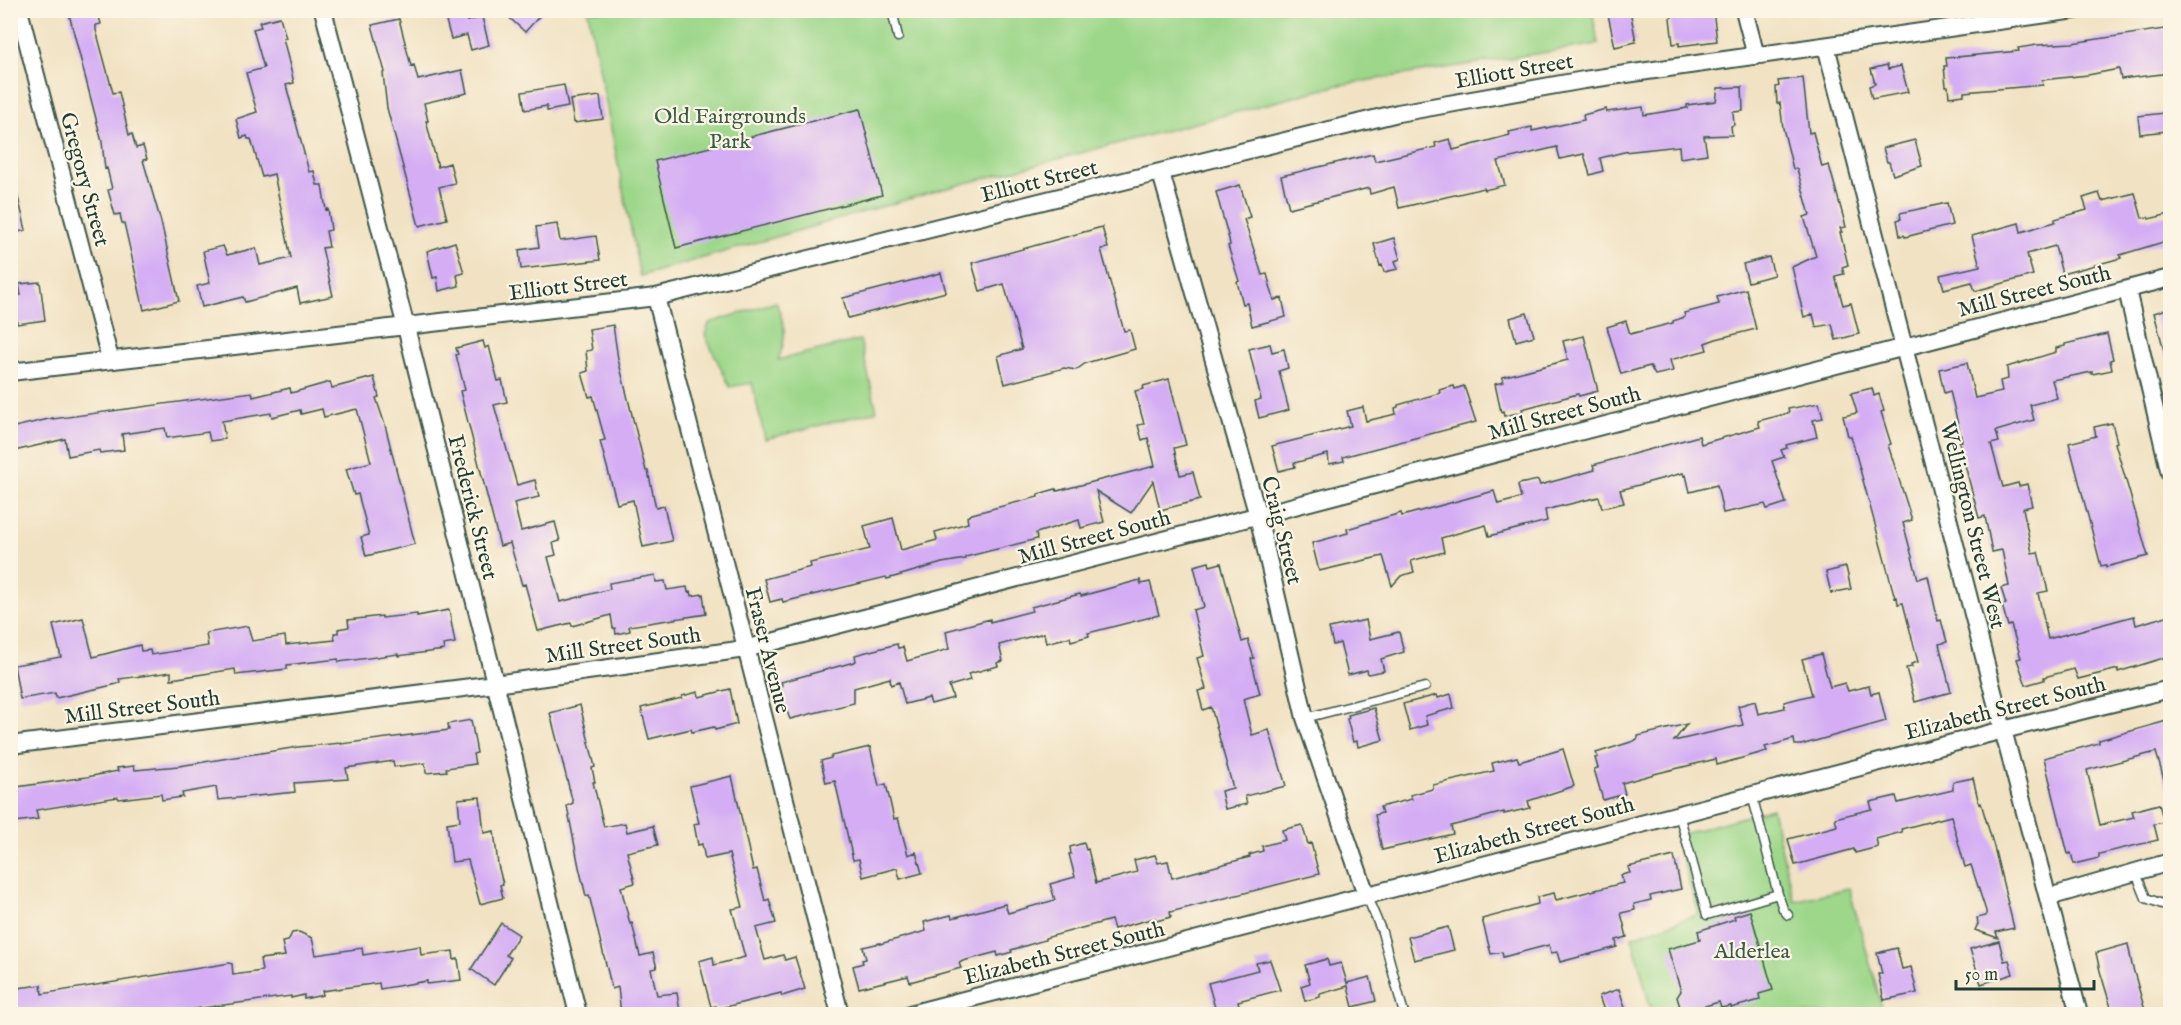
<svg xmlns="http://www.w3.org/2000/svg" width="2181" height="1025" font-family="'IM FELL English',serif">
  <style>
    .green { fill: #9dd78a; stroke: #5e8a5f; stroke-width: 1.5 }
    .building { fill: #d4adf4 }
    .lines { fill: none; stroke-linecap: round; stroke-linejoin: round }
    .lane-casing { stroke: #3e5649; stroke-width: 11 }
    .street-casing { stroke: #3e5649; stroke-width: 20 }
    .lane { stroke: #fff; stroke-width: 8 }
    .street { stroke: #fff; stroke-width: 16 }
    .labels { text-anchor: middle; stroke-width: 4.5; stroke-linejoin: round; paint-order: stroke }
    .street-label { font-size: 22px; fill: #1f3d34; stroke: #fcf5e5 }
    .park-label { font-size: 22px; fill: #385c45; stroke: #fcf5e5 }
  </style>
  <rect width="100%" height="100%" fill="#fcf5e5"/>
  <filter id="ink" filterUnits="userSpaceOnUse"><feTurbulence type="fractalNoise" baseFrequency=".0167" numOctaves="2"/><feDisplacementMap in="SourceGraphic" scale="12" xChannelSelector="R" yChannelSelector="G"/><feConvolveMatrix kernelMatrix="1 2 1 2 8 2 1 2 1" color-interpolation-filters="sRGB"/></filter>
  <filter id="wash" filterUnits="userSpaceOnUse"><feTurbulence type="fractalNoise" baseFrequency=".008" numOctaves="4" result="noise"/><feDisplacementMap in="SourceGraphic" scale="24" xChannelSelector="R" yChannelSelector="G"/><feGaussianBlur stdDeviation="1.35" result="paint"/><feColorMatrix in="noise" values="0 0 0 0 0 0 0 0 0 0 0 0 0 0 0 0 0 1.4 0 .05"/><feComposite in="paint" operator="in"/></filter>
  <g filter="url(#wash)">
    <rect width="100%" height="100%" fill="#f1e2c3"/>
    <path class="green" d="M1592,10L1598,44L1339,85L940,190L640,276L588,11Z
      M776,302C785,325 788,336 778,360L860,340L877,411L765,439L752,383L730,387L705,335L709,323Z
      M1772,809L1794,901L1849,888L1884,1014H1652L1632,937L1699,914L1675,836Z"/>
    <g id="blocks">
      <path class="building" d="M68,10H97L101,24L96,25V30L113,93L119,92L129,135L132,134L136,148L143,146L147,159L143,160L161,222L179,301L144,310L124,223H122L120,214L115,215L108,190L112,189L107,168L105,169L102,142Z
        M443,10H464L467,21L482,17L489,45L471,50L467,35L451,39Z
        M501,10H545L525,32Z
        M1607,10H1630L1636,42L1615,47Z
        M1671,10H1713L1717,41L1679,46V43L1673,44L1670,18L1672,17Z
        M280,17L286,38H283L294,83L286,85L309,172L314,171L317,185H322L326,210L328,209L331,230L326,231L329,247L322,248L333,296L300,303L297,288L245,302L243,297L202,307L197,286L210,283L203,251L223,246L227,255L256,248L260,265L291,258L274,174L262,177L251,139H248L247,136L241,138L236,119L257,112L246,73L264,68L253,29L261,27L259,22Z
        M399,19L411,66L414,65L418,80L462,70L467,93L424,103L428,121H426L438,167L450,163L455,183L439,187L447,219L419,226L387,108L383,73L385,72L372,25Z
        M2170,28V73L2121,79L2119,69L2088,75L2042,80L2043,85L1964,92V95L1949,97L1948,86H1946L1944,66H1947L1946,58L2019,51L2018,48L2037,45L2072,43Z
        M1887,65L1888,69L1901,66L1908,92L1872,99L1869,86L1875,84L1871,69Z
        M1803,78L1809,133L1813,132L1822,167L1829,165L1846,227L1840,228L1842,232H1840L1848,265L1842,267L1844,274L1835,276L1843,305L1851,303L1859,334L1836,340L1832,324L1816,327L1813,314L1804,317L1792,267L1816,256L1804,217L1810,215L1797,169H1793L1783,128L1780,103L1777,104L1776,87L1779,86L1778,81Z
        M564,85L568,107L547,111V106L525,110L522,92Z
        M1742,87L1743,111L1733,112L1734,125L1731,126L1732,135L1704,136L1707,154L1680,158L1679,146L1624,152L1600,158L1603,171L1590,175L1584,154L1560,159L1557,147L1498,161L1505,185L1485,190L1484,188L1399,208L1394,187L1370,194L1369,188L1289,208L1281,176L1373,154L1375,161L1436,147L1435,143L1450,139L1453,150L1510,135L1509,132L1532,127V131L1584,120L1583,115L1606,109L1607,112L1643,107L1644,115L1687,108V105L1716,101L1718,88Z
        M600,96L603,119L574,123L570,100Z
        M860,109L882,195L676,248L655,161Z
        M2164,113L2167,131L2140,134L2138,116Z
        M1915,140L1922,166L1893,175L1889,162H1887L1883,148Z
        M1240,185L1250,217L1244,219L1262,275L1267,274L1274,300L1282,298L1286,317L1252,326L1247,303L1243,304L1237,282L1239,281L1228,246L1230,245L1229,239L1216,192Z
        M16,189L26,230L10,234V190Z
        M2099,193L2102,201L2135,193L2142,218L2148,217L2149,219L2170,214V240L2120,255L2121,258L2062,274L2055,246L2027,254L2033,275L1975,291L1972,282L1944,289L1940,275L1980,266L1972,236L2019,223L2021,232L2055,222V219L2087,210L2083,198Z
        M1947,203L1952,225L1905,237L1904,235L1900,236L1897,220L1901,219L1900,213Z
        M557,224L560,241L596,236L600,260L521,269L519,250L539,247L536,227Z
        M1102,227L1108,248L1101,249L1108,275L1124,331L1130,330L1135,349L1086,363L1076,370L1064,368L1005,384L998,356L1022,349L1004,284L980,291L972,263Z
        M1394,238L1400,259L1395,261L1398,269L1384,272L1382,265L1380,266L1374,244Z
        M455,242L464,273L457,275L459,286L439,291L437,277L433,278L427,251Z
        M1769,257L1774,275L1748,282L1743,264Z
        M941,273L946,292L848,318L843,298Z
        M40,282L45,320L17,324L14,296L21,295L19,284Z
        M1746,289L1756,329L1716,339L1705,343L1707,350L1670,360L1673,371L1655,375L1650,366L1621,374L1607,327L1626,321L1630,334L1673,323V321L1685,317L1684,313L1719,304L1717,297Z
        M2170,308V357L2166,358L2154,313Z
        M1527,313L1534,336L1516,341L1510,318Z
        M613,325L618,359L646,471H648L656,508L664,506L672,541L643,547L633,500L617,504L600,441L605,440L593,396L589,397L582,373L588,371L586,351L592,350L589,329Z
        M2107,334L2113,359L2110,360L2112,370L2092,374V372L2052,380L2057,398L2030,405L2034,420L1996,431L1999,442L1991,444L2003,487L2018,483L2019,486L2027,484L2032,506L2023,508L2032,553L2038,552L2048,591L2038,593L2048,639L2134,616L2136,625L2170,615V656L2118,672V669L2078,679L2074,669L2044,677V680L2026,685L2017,659L2021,658L2011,625L2008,626L2002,605L2006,604L2001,588L2009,586L2002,550L1992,552L1985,516L1979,518L1959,442L1962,441L1950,391L1944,393L1939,369L1967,363L1975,398L2002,392L2000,381L2008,379L2007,367L2056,352V348L2065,346V344Z
        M1584,336L1598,391L1579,396L1578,394L1522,409L1523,412L1504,416L1503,411L1501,412L1495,384L1504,382L1502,377L1568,360L1563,341Z
        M483,341L485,348L489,346L498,381L502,380L507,402L494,405L517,485L535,480L539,497L514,503L521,531L555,522L560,541L553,543L556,555L548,557L560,602L610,589L609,583L655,575L656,582L665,581L667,590L687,587L688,592L691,591L692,596L703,594L706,614L629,626L630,631L616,634L615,628H613L611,615L572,626L571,623L538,631L525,584L522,585L510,543L500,546L460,391L465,390L456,355L458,354L456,348Z
        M1270,344L1272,352L1284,349L1288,368L1279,371L1289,410L1259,418L1255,401L1261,399L1249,349Z
        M374,377L379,397L376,398L385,425L415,544L366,556L361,537L369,535L358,494L354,495L346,469L371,462L357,409L324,417L322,409L301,414L300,410L272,417L271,413L222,421L225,439L210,441L208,432L167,438L165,428L122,434L124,450L100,453L99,450L68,456L65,439L10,452V428L53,418V419L252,392L253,397L290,388L291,393L330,382L332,388Z
        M1169,379L1186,445L1174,448L1180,475L1193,472L1200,500L1160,510L1153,481L1131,513L1096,491L1104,522L1081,528L1079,520L1036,533L1037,539L965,557V559L942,563L887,579L886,577L783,602L782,599L770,602L764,579L811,567L810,563L870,549L864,526L893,518L901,550L937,540L935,532L968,523L967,517L972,514L1038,497V494L1056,489L1057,491L1155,466L1148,438L1142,440L1138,425L1144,424L1135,391L1144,389L1143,386Z
        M1454,386L1455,389L1464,386L1476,422L1350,455L1343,457L1344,461L1329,464L1328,454L1294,463L1295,467L1279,471L1272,446L1351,426L1347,411L1363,407L1366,421L1396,414L1395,408L1398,407V405L1440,393L1439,390Z
        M1872,388L1874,396L1879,394L1884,411L1881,412L1891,444L1888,445L1912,520L1903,523L1918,579L1928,576L1938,621L1941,620L1947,642L1939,644L1951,692L1915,702L1906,668L1912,667L1911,664L1918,662L1903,603L1898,604L1897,597L1895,598L1851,436H1848L1843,416L1857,413L1851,393Z
        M1819,403L1823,418L1813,420L1817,437L1786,445L1787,448L1781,450L1784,457L1772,461L1786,503L1767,509L1765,504L1723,513L1717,485L1690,492L1686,475L1684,476L1683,473L1620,490L1624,503L1602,508L1599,497L1545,510L1547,521L1489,536L1486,525L1441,538L1444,552L1411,561L1414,572L1401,576L1392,586L1383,556L1319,571L1312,543L1348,533L1347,529L1401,513L1402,516L1494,491L1498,504L1521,498L1518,485L1519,484L1538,480L1540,485L1595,470L1593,465L1699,436L1701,444L1760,427L1758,421L1789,413L1788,409Z
        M2112,423L2117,442L2115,443L2148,556L2106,567V565L2101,566L2069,443L2096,436L2094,427Z
        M1209,562L1210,566L1221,563L1242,642L1248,640L1254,658L1251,659L1260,694L1243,699L1252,735L1269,730L1286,786L1245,796L1247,804L1225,809L1221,791L1233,788L1211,707L1203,710L1198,691L1206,689L1197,658L1204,656L1193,610L1204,607L1194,566Z
        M1846,567L1851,589L1831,593L1826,572Z
        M1140,580L1141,584L1150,582L1159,615L1088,633L1089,636L1071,641L1070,637L1046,643L1044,633L999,645L1003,661L997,663L998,666L968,674L970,680L949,686L953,698L931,704L929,698L905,704L899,682L891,685L890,678L854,688V703L790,719L786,709L780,686L782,685L781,682L854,662L856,661L855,655L897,644L898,648L903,647L907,661L949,649L946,631L990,619V622L1032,611L1031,607L1080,594L1081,596Z
        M449,610L455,643L443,645L444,650L398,656V654L339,662L338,659L287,665V669L236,675L235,669L171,679V672L119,679L120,682L117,684L56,698L55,693L20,699L14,665L61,657L53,625L83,618L93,657L140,645L141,651L150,650L151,655L208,646L206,633L248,626L252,641L285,636L286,645L335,640L334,633H338V629L349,627L348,620L382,616V618L417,614V616Z
        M1366,620L1370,639L1399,632L1404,652L1381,659L1384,671L1368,674L1367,670L1348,675L1340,643L1333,645L1329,628Z
        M1821,654L1830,687L1845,683L1848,691L1869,686L1871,694L1879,692L1886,721L1801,745H1795L1794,739L1765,747L1767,751L1717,765L1716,759L1658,773L1622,783L1625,794L1603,800L1594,769L1598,768L1595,758L1598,757L1596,753L1634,741L1638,738V736L1687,724L1674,741L1743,725L1738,706L1755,701L1758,714L1785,708L1784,702L1812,695L1802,659Z
        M730,689L737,724L715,730L714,727L692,732L691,729L649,739L641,708L682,698V696L698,692L699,697Z
        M1451,694L1454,708L1425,716L1427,725L1410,730L1403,704L1437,695L1438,698Z
        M580,705L595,767L592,768L595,782H593L604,827L625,823L627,832L653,826L658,845L627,852L635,883L621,887L630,924L632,923L640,956L653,953L657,968L651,969L657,995L677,993L680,1012L621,1014L618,987L612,989L589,895L586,896L579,867L567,806L573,803L550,713Z
        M1374,708L1383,740L1358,747L1357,741L1353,742L1347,719L1349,718L1348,715Z
        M471,720L477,753L473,754L475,764L446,768L447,771L426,773L425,763L394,767L393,761L346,768L348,779L294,783L295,792L218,800L216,787L182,793L183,797L162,800L161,794L119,799L118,797L36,810L38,819L14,822L10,788L87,777L118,771L117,768L134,766L135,770L179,766L298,747L341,743V744L449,730L448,724Z
        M2170,720V786L2166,787L2156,752L2087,770L2100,825L2134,817L2132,811L2159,804L2164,822L2154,824L2158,840L2099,854V858L2074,864L2071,853L2068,854L2044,758L2099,743V740Z
        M870,747L879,786L886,784L894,819L898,818L908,855L916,852L922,873L900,879L897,868L863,877L859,859L853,860L835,781L826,783L821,761L831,758V756Z
        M1563,749L1574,786L1528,801L1530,808L1504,814V812L1451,826L1453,834L1382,850L1375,815L1382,813L1380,807L1412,799L1410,795L1433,789V785L1494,771L1492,763L1517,757L1519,762Z
        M732,776L753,870L757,869L765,901L769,899L776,923L756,928L765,960L783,955L785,960L795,957L805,989L782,996L781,993L717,1009L716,1006L711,1007L699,961L713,957L714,965L745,957L732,909L743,907L729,854L705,859L702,844L698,845L694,824L699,823L690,786Z
        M1973,778L1979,804L1981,803L1994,847L2014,928L1996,932L1998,938L1975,930L1978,924L1977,918L1986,916V911L1971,865L1965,867L1951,816L1901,829L1902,832L1876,839L1878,847L1855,853L1854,849L1795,865L1788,839L1837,826L1835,818L1872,809L1870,802L1896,796L1898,803L1953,790V782Z
        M480,797L484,833L494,831L498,865L503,884L500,885L503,898L480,904L468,860L452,862L447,823L460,821L458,799Z
        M1302,825L1308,844L1311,843L1319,874L1170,912L1171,917L1156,921L1155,918L1114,929L1111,920L1045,938V940L1011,950L1012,952L998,956L997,952L963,961L959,963L961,968L910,982L908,976L859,988L853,966L863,963L862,960L866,959L863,947L880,943V944L926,931L924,922L951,915L952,918L1005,904L1008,913L1055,900L1050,884L1075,877L1069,854H1071L1070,847L1084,843L1086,850L1088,849L1096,883L1137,872L1134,860L1155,855L1158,863L1168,861L1172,878L1250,857L1249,855L1263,851L1262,846L1285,840L1282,830Z
        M1674,856L1681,889L1650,896L1651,900L1634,904L1635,910L1621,913L1627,937L1616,940L1617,947L1560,962L1557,952L1551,953L1549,945L1503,957L1502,952L1491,954L1482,919L1538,904L1537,897L1554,893L1556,900L1623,883L1621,875L1630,873L1628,867Z
        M1750,911L1773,990L1759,994L1760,1000L1731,1008V1006L1721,1008L1719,1002L1688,1011L1680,1007L1677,997L1681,991L1668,949L1700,940L1698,931L1735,919L1734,916Z
        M501,923L519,935L506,955L511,958L494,985L471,969Z
        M1448,927L1454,950L1414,960L1408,937Z
        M299,932L312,938L316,955L362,948L363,955L420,946L421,955L453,951L454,960L458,959L461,980L427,984V981L380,989L379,983L322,991L323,995L304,999V995L291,998V996L186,1010L187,1012L169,1014H10V989L41,985L42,994L230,963L232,964L233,975L262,971L260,959L285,956L282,942L288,941L292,933Z
        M1999,941L2004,961L2009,960L2013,974L1981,984L1970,949Z
        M2128,944L2132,965L2146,1014H2113L2100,971L2096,953Z
        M1897,948L1902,969L1911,967L1917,993L1884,1000L1878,974H1882L1877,953Z
        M1327,959L1329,966L1341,963L1348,986L1320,994V997L1305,1001L1301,986L1310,983L1305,965Z
        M1270,960L1280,990L1238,1001L1239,1005L1216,1011L1208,983L1258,970L1256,963Z
        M1370,977L1376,1001L1353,1007L1347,983Z
        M1619,989L1627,1014H1605L1599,996Z"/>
    </g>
  </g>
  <g filter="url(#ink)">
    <use href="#blocks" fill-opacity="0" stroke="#3e5649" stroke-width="1.5"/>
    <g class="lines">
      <g class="lane-casing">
        <path id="lane" d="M892,10L898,37
          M1305,718L1425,687
          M1752,795L1778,894L1783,909L1788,915
          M1679,814L1707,915L1778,894
          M2136,873L2146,898L2162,904L2170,900
          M1367,897L1382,932L1404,1014"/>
      </g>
      <g class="street-casing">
        <path id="street" d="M19,10L110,359
          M323,10L406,327L578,1014
          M1744,10L1756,56
          M1826,46L2003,730L2079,1014
          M1161,173L1258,516L1305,718L1367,897
          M2127,290L2170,474
          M656,297L840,1014
          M10,372L656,297L1398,113L1584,80L2075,10
          M10,745L495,684L745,649L2170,278
          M2049,897L2170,862
          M910,1014L2003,730L2170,689"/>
      </g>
      <use href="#lane" class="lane"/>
      <use href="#street" class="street"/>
    </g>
  </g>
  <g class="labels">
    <g class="street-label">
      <text transform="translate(1514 70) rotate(-10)" y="8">Elliott Street</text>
      <text transform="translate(86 179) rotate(75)" y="8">Gregory Street</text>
      <text transform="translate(1039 180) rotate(-14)" y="8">Elliott Street</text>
      <text transform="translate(568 285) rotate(-7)" y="8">Elliott Street</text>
      <text transform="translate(2034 290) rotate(-14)" y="8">Mill Street South</text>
      <text transform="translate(1564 412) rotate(-15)" y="8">Mill Street South</text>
      <text transform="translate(474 507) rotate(76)" y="8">Frederick Street</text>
      <text transform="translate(1974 525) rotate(76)" y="8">Wellington Street West</text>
      <text transform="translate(1283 530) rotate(76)" y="8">Craig Street</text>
      <text transform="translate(1094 536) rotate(-15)" y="8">Mill Street South</text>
      <text transform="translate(623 644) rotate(-8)" y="8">Mill Street South</text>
      <text transform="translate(769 650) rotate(76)" y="8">Fraser Avenue</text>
      <text transform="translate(142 706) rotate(-7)" y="8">Mill Street South</text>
      <text transform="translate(2005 707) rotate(-14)" y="8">Elizabeth Street South</text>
      <text transform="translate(1534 829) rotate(-15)" y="8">Elizabeth Street South</text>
      <text transform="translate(1064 952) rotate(-14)" y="8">Elizabeth Street South</text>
    </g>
    <g class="park-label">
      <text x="730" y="123">Old Fairgrounds<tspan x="730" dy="25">Park</tspan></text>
      <text x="1752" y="958">Alderlea</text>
    </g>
  </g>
  <rect width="2181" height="1025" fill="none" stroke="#fcf5e5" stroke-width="36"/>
  <path d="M1956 980v9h138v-9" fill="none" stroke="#1f3d34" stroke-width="3"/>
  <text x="1965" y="980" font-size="18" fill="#1f3d34" stroke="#fcf5e5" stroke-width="4.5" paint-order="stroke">50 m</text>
</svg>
